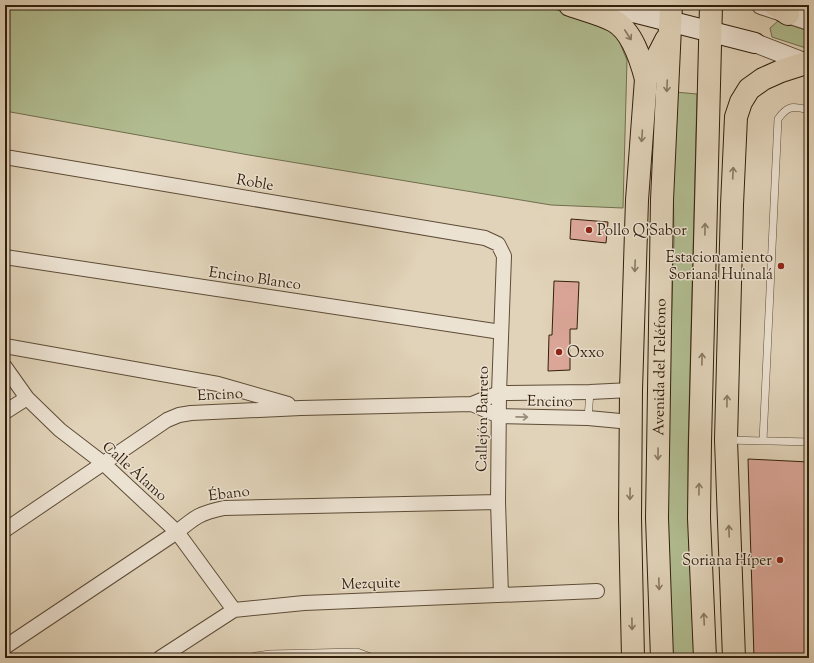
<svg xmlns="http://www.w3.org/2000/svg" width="814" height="663" font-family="'Sorts Mill Goudy',serif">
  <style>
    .green { fill: #b1bd91; stroke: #716e4e }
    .building { fill: #dba698; stroke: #311f0c }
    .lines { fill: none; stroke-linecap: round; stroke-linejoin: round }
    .service-casing { stroke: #5d4c37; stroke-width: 8 }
    .minor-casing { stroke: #5d4c37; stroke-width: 16 }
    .tertiary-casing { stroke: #5d4c37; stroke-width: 20 }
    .secondary-casing { stroke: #311f0c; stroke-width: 22 }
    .primary-casing { stroke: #311f0c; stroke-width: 24 }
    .service { stroke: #ece2d2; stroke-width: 7 }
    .minor { stroke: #ece2d2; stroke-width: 14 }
    .tertiary { stroke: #ece2d2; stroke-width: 18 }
    .secondary { stroke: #ece2d2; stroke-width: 20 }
    .primary { stroke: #e1d3b9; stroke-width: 22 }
    .oneway { stroke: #897962 }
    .oneway2 { stroke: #988a79 }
    .poi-dot { fill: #8f2418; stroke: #ece2d2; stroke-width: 1.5 }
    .labels { text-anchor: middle; stroke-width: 3; stroke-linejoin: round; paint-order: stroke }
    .street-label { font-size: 15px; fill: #311f0c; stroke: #ece2d2 }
    .poi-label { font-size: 15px; fill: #311f0c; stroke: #ece2d2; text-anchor: start }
  </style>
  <rect width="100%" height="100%" fill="#e1d3b9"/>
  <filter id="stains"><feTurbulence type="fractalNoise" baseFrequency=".005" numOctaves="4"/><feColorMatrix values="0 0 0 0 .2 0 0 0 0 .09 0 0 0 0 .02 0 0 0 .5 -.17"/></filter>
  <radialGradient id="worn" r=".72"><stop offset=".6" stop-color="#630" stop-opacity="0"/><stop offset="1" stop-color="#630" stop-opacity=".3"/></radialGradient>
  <path class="green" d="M5,5H542L614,29L627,60L623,208L551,205L249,155L5,111Z
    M778,21L809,31V49L772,37L770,28Z
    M675,92L697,94L688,451V518L694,658H671L667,505L669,392L674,240L673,164Z"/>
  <path class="building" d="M571,219L608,222L606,243L570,239Z
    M554,281L579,282L577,329H570V370L548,371L549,335H552Z
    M748,459L809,462V658H754Z"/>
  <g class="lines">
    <g class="service-casing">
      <path id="service" d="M588,418L590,392
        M728,440L809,442
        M763,441L778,119C788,105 793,106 809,110
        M249,658L256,656L270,654L357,652L373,658"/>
    </g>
    <g class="minor-casing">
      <path id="minor" d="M5,157L485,238L498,244L504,256L499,393L498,502L501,595
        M5,257L501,332
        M5,346L218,384L288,404
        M5,367L27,398L60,430L103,463L177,532L234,610
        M472,404L499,416L588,418L631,422
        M5,412L27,398
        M5,530L167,420L179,415L191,413L301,408L472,404L499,393L590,392L631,390
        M5,647L177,532C195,517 200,513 224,508L498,502
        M160,658L234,610L304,603L597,591"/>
    </g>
    <g class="tertiary-casing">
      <path id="tertiary" d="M761,5L809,21
        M755,43L809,64"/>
    </g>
    <g class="secondary-casing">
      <path id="secondary" d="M606,5L755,43"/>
    </g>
    <g class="primary-casing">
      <g id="primary">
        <path d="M570,5C584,10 601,14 614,21C632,31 641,60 646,79"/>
        <path d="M775,5L788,14"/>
        <path d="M633,658L630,518L631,390L637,200L646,79L666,40"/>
        <path id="s1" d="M662,658L657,518L662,200L671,5"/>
        <path d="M705,658L699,518L700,442L711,5"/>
        <path d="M734,658L726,440L732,205L736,117L741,102L749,89L763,79L781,71L806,63"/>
      </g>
    </g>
    <use href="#service" class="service"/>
    <use href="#minor" class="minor"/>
    <use href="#tertiary" class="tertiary"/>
    <use href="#secondary" class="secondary"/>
    <use href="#primary" class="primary"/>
  </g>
  <defs><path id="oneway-shaft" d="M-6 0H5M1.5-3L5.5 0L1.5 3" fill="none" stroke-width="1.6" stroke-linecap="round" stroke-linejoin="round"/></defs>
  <g class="oneway">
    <use href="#oneway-shaft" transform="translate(628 35) rotate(57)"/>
    <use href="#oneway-shaft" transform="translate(667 86) rotate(93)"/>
    <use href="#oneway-shaft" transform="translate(642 136) rotate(94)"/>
    <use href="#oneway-shaft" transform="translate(733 173) rotate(-87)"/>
    <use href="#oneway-shaft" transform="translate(705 229) rotate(-89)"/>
    <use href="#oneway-shaft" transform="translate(635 266) rotate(92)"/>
    <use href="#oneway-shaft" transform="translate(702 359) rotate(-89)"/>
    <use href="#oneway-shaft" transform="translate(727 401) rotate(-89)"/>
    <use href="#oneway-shaft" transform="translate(658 454) rotate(91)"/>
    <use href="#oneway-shaft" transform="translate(699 489) rotate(-89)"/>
    <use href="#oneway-shaft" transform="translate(630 494) rotate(91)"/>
    <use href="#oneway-shaft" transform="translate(729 531) rotate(-92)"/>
    <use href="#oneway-shaft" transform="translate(659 584) rotate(88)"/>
    <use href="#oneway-shaft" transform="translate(704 619) rotate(-93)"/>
    <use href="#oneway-shaft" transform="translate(632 624) rotate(89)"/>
  </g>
  <use class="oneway2" href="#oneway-shaft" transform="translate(522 417) rotate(1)"/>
  <g class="poi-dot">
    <circle cx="589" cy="230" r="4"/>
    <circle cx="781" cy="266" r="4"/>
    <circle cx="559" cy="352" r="4"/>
    <circle cx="780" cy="560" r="4"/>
  </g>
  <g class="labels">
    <g class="street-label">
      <text transform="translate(255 182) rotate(10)" y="5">Roble</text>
      <text transform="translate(255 278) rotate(8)" y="5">Encino Blanco</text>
      <text dy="5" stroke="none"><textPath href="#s1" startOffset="291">Avenida del Teléfono</textPath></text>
      <text transform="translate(220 394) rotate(-3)" y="5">Encino</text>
      <text transform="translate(550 401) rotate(1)" y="5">Encino</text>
      <text transform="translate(482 419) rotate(-89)" y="5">Callejón Barreto</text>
      <text transform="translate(135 471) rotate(42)" y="5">Calle Álamo</text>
      <text transform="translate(229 493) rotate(-7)" y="5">Ébano</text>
      <text transform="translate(371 583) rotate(-2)" y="5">Mezquite</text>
    </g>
    <g class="poi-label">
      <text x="597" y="235">Pollo Q'Sabor</text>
      <text x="773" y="262" text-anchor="end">Estacionamiento<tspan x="773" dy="17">Soriana Huinalá</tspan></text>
      <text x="567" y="357">Oxxo</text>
      <text x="772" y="565" text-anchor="end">Soriana Híper</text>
    </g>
  </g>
  <rect width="814" height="663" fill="none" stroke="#e1d3b9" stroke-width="20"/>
  <rect x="6" y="6" width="802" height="651" fill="none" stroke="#311f0c" stroke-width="2"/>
  <rect x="10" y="10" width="794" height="643" fill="none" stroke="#311f0c"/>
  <rect width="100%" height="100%" filter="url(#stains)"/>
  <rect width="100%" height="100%" fill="url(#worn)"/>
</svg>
